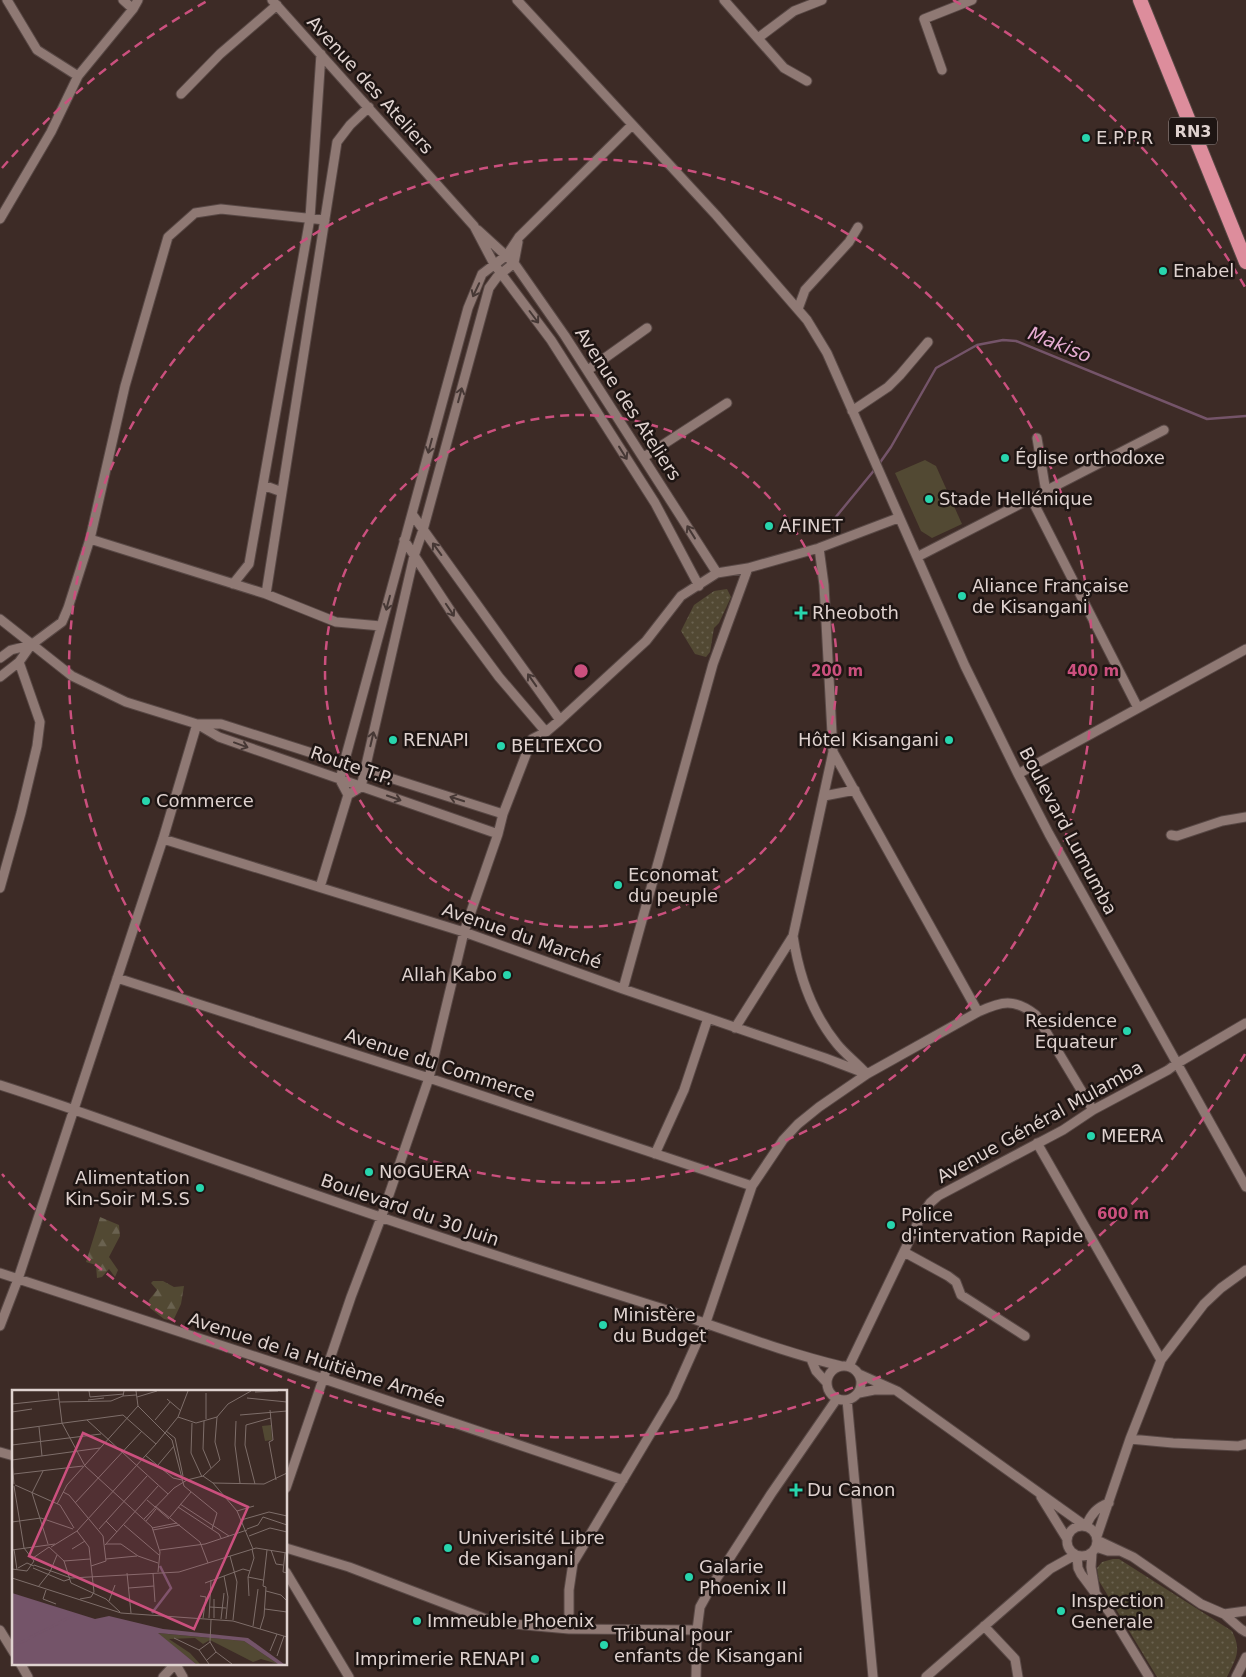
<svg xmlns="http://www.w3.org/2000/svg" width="1246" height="1677" font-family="'DejaVu Sans',sans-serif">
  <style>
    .forest { fill: url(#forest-firs) }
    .park { fill: url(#park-dots) }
    .pitch { fill: #524933 }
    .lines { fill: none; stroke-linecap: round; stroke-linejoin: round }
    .stream { stroke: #745469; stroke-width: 2.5 }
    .minor-casing { stroke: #584845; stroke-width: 11 }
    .highway-casing { stroke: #584845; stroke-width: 16 }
    .minor { stroke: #8f7974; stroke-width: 9 }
    .highway { stroke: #dd8d9c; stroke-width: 14 }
    .oneway { stroke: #463835 }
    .ring { fill: none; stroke: #cb507e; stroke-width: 2.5; stroke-dasharray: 9 6 }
    .poi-dot { fill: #28d5ad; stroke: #1e1513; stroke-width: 2 }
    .labels { text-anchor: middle; stroke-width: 5; stroke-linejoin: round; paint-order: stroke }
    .shield { fill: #1e1513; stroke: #a59997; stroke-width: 1 }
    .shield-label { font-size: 16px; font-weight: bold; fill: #dfd2cf }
    .street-label { font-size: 18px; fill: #dfd2cf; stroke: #1e1513 }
    .poi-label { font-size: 18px; fill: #dfd2cf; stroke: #1e1513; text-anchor: start }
    .water-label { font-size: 19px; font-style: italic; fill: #e6acd2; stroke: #1e1513 }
    .inset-river { fill: none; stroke: #745469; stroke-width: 2.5 }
    .inset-road { fill: none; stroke: #7e6e6a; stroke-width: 1 }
    .view { fill: #cb507e; fill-opacity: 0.15; stroke: #cb507e; stroke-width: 2.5 }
    .inset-edge { fill: none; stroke: #dfd2cf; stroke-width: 2.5 }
    .centre { fill: #cb507e; stroke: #1e1513; stroke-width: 2.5 }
    .ring-label { font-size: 15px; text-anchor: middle; font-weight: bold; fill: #cb507e; stroke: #1e1513; stroke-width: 5; stroke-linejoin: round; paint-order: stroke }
  </style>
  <defs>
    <pattern id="forest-firs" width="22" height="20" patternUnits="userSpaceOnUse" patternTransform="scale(1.25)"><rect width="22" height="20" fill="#524933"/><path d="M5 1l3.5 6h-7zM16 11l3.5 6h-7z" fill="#6a6250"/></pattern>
    <pattern id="park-dots" width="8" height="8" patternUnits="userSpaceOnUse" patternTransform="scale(1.25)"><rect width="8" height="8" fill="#524933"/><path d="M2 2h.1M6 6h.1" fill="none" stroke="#6a6250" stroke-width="1.8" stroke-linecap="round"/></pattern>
  </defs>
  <rect width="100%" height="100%" fill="#3d2b26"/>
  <path class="forest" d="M100,1217L119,1225L120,1236L109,1257L118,1270L115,1277L109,1269L102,1277L97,1278L96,1265L86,1262Z
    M153,1281H163L174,1287L184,1286L181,1304L173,1321L164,1319L150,1308L149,1300L157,1290L151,1283Z"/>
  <path class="park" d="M727,589L731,597L719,623L714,628L710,652L706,657L695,654L681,631L694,605L714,591Z
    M1113,1559H1119L1232,1631C1242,1651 1236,1658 1227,1677H1157L1099,1581L1097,1568L1102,1562Z"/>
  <path class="pitch" d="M925,460L936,466L962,524L932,538L921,531L895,473Z"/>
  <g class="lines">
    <path class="stream" d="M879,464L891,447L936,368L977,345L1003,340L1016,341L1207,419L1246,416
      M826,529L876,468"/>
    <g class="minor-casing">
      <path id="minor" d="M7,0L37,50L78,76
        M123,0L133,9
        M272,0L474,226L494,264L551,340L655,503L699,586
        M517,0L716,215L807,320L827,353L965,666L1018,774L1049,834L1246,1187
        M724,0L784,68L807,81
        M758,38L794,11L822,0
        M942,70L924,19L972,0
        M181,94L220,54L277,5
        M0,219L51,132L78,76L133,9L138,0
        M478,230L514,263L565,336L717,573
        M798,309L805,290L849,242L858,227
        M588,370L647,328
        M852,411L888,387L900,375L928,342
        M1037,438L1046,492
        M644,457L727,403
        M263,485L282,492
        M1031,498L1138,708
        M412,514L560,720
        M90,539L266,594L336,622L381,626
        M404,540L456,619L499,677L546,732
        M819,548L824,585L833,752L793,936C799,976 811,1012 837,1044C845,1054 856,1062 865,1072
        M917,557L1164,430
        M233,584L249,564L310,218L321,54
        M266,594L337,142L350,125L369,107
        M0,619L72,676L126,702L197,724L219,737L498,834
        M0,658L11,650L31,645
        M0,677L19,662L31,645L62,622L68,608L90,539L125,386L168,237L195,213L221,209L325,220
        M197,724H221L503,814
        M833,752L978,1012
        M1018,774L1246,649
        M348,795L340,780L344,763L468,308L482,274L507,255L519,237L632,125
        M824,796L855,790
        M1171,835L1177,836L1222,821L1246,817
        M163,839L464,932L623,989L825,1058L867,1074
        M320,887L348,795L361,787L414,556L423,530L489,288L497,277L514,263L518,242
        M0,888L21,813L37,746L40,722L19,662
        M117,978L429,1078L752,1186
        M623,989L713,664L748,568
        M735,1028L793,936
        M0,1085C85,1112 168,1144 253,1173C386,1220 520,1264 654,1306C717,1326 778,1351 841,1366
        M1037,1143L1161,1360
        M655,1154L684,1090L708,1018
        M904,1252L948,1276L956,1282L961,1295L1025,1336
        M0,1273L324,1379L623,1480
        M0,1326L18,1279L163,839L197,724
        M811,1359L816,1371L827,1383
        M827 1383a17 17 0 1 1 34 0a17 17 0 1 1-34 0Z
        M849,1366L921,1216L930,1203L938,1196L1063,1130L1093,1110L1168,1070L1176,1064L1246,1023
        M859,1374L897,1391L1084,1525
        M859,1393L874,1390H892
        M847,1400L873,1677
        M1130,1439L1173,1443L1238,1446L1246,1444
        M0,1452L14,1456
        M286,1488L351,1297L381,1218L429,1078L464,932L498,834L503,814L532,739L546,732L560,720L646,641L681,596L717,573L748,568L819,548L898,518
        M1041,1497L1067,1539
        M1067 1541a15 15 0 1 1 30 0a15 15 0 1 1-30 0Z
        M1086,1526C1091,1514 1097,1507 1109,1503
        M1097,1536L1130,1439L1161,1360L1204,1304L1221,1288L1246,1270
        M1097,1540L1133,1557L1201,1604L1224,1614L1241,1629L1246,1632
        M1096,1547L1108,1551H1120
        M286,1548L349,1567L486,1619L503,1623L569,1629L697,1630
        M1092,1553L1091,1567L1095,1591
        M1077,1556L1078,1568L1081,1574L1110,1613L1149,1677
        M286,1572L349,1677
        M1224,1614L1246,1611
        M984,1626L1015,1659L1018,1677
        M569,1629V1590L573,1563L673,1396L706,1322L752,1186L783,1140L798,1124L819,1107L867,1074L978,1012C1002,1001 1014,998 1036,1015L1093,1110
        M0,1630L14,1653
        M20,1663L28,1677
        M175,1663L183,1677
        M163,1677L176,1663
        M696,1677L697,1630L700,1607L711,1587L771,1494L836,1400
        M926,1677L1050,1569L1075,1555
        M1236,1677L1246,1657"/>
    </g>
    <g class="highway-casing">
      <path id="highway" d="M1140,0L1246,262"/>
    </g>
    <use href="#minor" class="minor"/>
    <use href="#highway" class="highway"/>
  </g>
  <defs><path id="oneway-shaft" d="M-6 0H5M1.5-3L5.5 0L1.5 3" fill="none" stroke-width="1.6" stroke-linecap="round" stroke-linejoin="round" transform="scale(1.25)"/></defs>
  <g class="oneway">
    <use href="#oneway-shaft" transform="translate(476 290) rotate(115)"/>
    <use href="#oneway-shaft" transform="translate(534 317) rotate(53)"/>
    <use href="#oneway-shaft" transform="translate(460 395) rotate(-75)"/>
    <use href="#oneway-shaft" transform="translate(430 446) rotate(105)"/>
    <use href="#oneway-shaft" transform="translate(623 453) rotate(58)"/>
    <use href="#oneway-shaft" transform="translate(691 532) rotate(-122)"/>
    <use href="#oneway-shaft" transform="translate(437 549) rotate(-126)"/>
    <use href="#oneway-shaft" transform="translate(388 603) rotate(105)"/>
    <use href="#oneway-shaft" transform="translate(450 610) rotate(56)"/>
    <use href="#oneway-shaft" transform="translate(532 680) rotate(-125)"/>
    <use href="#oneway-shaft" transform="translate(372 739) rotate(-77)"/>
    <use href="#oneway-shaft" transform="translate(241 745) rotate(20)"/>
    <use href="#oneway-shaft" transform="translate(394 798) rotate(19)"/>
    <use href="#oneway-shaft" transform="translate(457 799) rotate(-162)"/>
  </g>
  <g class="ring">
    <circle cx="581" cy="671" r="256"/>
    <circle cx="581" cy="671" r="512"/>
    <path d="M1245 1054A767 767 0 0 1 2 1174M2 168A767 767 0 0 1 209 0M953 0A767 767 0 0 1 1245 287"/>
  </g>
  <g class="poi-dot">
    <circle cx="1086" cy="138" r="5"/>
    <circle cx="1163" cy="271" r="5"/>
    <circle cx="1005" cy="458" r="5"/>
    <circle cx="929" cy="499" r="5"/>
    <circle cx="769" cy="526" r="5"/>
    <circle cx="962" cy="596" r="5"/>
    <path d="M798.5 605.5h5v5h5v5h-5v5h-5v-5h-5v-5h5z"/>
    <circle cx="393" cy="740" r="5"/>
    <circle cx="949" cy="740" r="5"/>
    <circle cx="501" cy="746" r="5"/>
    <circle cx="146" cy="801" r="5"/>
    <circle cx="618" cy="885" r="5"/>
    <circle cx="507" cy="975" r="5"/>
    <circle cx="1127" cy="1031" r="5"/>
    <circle cx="1091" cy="1136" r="5"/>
    <circle cx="369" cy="1172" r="5"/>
    <circle cx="200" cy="1188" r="5"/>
    <circle cx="891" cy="1225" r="5"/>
    <circle cx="603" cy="1325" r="5"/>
    <path d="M793.5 1482.5h5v5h5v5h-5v5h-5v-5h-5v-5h5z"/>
    <circle cx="448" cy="1548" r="5"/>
    <circle cx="689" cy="1577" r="5"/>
    <circle cx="1061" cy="1611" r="5"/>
    <circle cx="417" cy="1621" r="5"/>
    <circle cx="604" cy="1645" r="5"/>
    <circle cx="535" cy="1659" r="5"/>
  </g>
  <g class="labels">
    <rect class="shield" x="1169" y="117.5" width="48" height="27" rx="4"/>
    <g class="shield-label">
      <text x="1193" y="137">RN3</text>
    </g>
    <g class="street-label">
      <text transform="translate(370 85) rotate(48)" y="6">Avenue des Ateliers</text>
      <text transform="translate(628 404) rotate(57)" y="6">Avenue des Ateliers</text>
      <text transform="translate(352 766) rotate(19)" y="6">Route T.P.</text>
      <text transform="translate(1068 831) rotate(62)" y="6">Boulevard Lumumba</text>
      <text transform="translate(522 936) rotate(19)" y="6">Avenue du Marché</text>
      <text transform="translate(440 1065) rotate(18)" y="6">Avenue du Commerce</text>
      <text transform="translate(1040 1122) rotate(-29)" y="6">Avenue Général Mulamba</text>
      <text transform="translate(410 1210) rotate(19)" y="6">Boulevard du 30 Juin</text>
      <text transform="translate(317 1360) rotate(18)" y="6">Avenue de la Huitième Armée</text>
    </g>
    <g class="poi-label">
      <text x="1096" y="144">E.P.P.R</text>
      <text x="1173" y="277">Enabel</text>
      <text x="1015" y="464">Église orthodoxe</text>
      <text x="939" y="505">Stade Hellénique</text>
      <text x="779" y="532">AFINET</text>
      <text x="972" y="592">Aliance Française<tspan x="972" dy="21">de Kisangani</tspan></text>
      <text x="812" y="619">Rheoboth</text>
      <text x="403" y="746">RENAPI</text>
      <text x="939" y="746" text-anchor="end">Hôtel Kisangani</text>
      <text x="511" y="752">BELTEXCO</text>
      <text x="156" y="807">Commerce</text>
      <text x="628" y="881">Economat<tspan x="628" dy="21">du peuple</tspan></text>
      <text x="497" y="981" text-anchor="end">Allah Kabo</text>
      <text x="1117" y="1027" text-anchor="end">Residence<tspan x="1117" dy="21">Equateur</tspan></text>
      <text x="1101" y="1142">MEERA</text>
      <text x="379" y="1178">NOGUERA</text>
      <text x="190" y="1184" text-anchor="end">Alimentation<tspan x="190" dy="21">Kin-Soir M.S.S</tspan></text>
      <text x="901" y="1221">Police<tspan x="901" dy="21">d'intervation Rapide</tspan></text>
      <text x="613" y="1321">Ministère<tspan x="613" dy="21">du Budget</tspan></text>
      <text x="807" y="1496">Du Canon</text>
      <text x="458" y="1544">Univerisité Libre<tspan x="458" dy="21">de Kisangani</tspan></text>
      <text x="699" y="1573">Galarie<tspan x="699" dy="21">Phoenix II</tspan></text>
      <text x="1071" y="1607">Inspection<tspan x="1071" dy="21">Generale</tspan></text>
      <text x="427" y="1627">Immeuble Phoenix</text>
      <text x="614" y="1641">Tribunal pour<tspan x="614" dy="21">enfants de Kisangani</tspan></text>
      <text x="525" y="1665" text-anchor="end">Imprimerie RENAPI</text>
    </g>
    <g class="water-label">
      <text transform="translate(1060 344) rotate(22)" y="7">Makiso</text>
    </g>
  </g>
  <g transform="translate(12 1390)">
    <rect width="275" height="275" fill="#3d2b26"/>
    <path d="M145,243L232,251L266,274L249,269L241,272L198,250L191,254L183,248L157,249L178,263L188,274H184Z" fill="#524933"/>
    <path d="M259,35L260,50L253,51L250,36Z" fill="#524933"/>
    <path d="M0,203L83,229L97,226L151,239L236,248L272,274H266L232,251L146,243L184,274H0Z" fill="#745469"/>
    <path class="inset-river" d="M140,223L159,198L148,176M0,257L64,224"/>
    <path class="inset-road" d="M46,1L50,33L73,76L140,137L148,162L146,182M77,1L78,7L112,4M112,1L111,6L124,5M243,2L266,1M194,3V29M125,7L145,1M235,8L275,12M155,9L169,21M76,10L92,8M48,12L99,11L111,6M0,14L47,9M126,16L160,50L172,96L205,123L200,139M258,20L261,50L257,52L264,90M0,22L20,19M228,25L275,21M166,27L184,33L205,27M75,30L156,104M143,30L158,12M192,31L191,59L199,78M224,31L223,55L228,93M180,33L179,63L190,87M27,37L30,66M0,40L111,25L144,54M154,41L163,48L171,86M0,55L89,44M133,65L161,88L170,90M0,70L88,58M0,71L2,94M146,75L162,56M31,81L20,103L36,154M2,84L71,76M191,86L208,70L203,52L205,27L216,14L239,1M201,93L225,121L241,159M243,94L233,55L234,35L259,28M3,95L48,115L62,138M51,102L57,105L91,146L94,171L79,176M135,110L157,129M63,113L130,41M45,114L55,95L126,16L124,1M168,114L217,146M143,116L188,152L196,173M166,117L207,144L209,148M225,121L242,116M158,127L179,102M132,129L162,98L175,90L191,86L201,93L252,94L275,83M229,130L257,122L275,126M94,131L105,142M134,131L144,119M0,132L29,128L61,139M112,135L147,165M140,138L165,133M87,139L135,86M235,139L246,135L251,127L275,135M141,140L168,135M65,141L77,157L82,202L79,207L68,209M237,146L258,138L275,142M94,154H109L126,166L146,173M93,155L146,96M37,157L52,171L59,193L94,209L108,222M39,157L65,141L144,54L166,27L176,1M2,159L5,180M60,159L73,151M0,160L43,154M148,160L193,154L235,140M259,160L264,174L271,175M273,163L271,182L275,183M218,166L225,192L221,230M21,168L37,157M94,169L125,166M52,171L78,169M22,175L59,188L167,182L244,158L275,163M6,178L15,173L22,176M21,178L52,191L58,189M0,179L15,181L22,171L12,158L2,96M115,183L119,223M141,183L143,212M212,186L216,207L214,229M236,187L251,190M0,188L109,223L221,231L275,247M193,193L231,179L238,181M26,197L38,182L45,165M117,198L142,196M34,200L31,209L44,214M254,201L269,205L275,211M188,206L194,207L191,228M237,206L236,187L242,168L240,159M202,209V228M97,211L103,195M198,217L214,218M253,219L275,222M197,228L199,190M209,229L212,203M199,230L198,252L204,262M241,236L246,199M248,239L252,226L254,197L251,196L255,160M162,248L187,260L198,252M187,260L197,274M258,261L265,244M265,266L272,246M195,270L204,262L220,274"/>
    <path class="view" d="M71,43L236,117L182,239L17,166Z"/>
    <rect width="275" height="275" class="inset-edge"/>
  </g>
  <circle cx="581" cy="671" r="8" class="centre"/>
  <g class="ring-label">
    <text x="837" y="676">200 m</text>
    <text x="1093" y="676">400 m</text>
    <text x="1123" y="1219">600 m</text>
  </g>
</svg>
